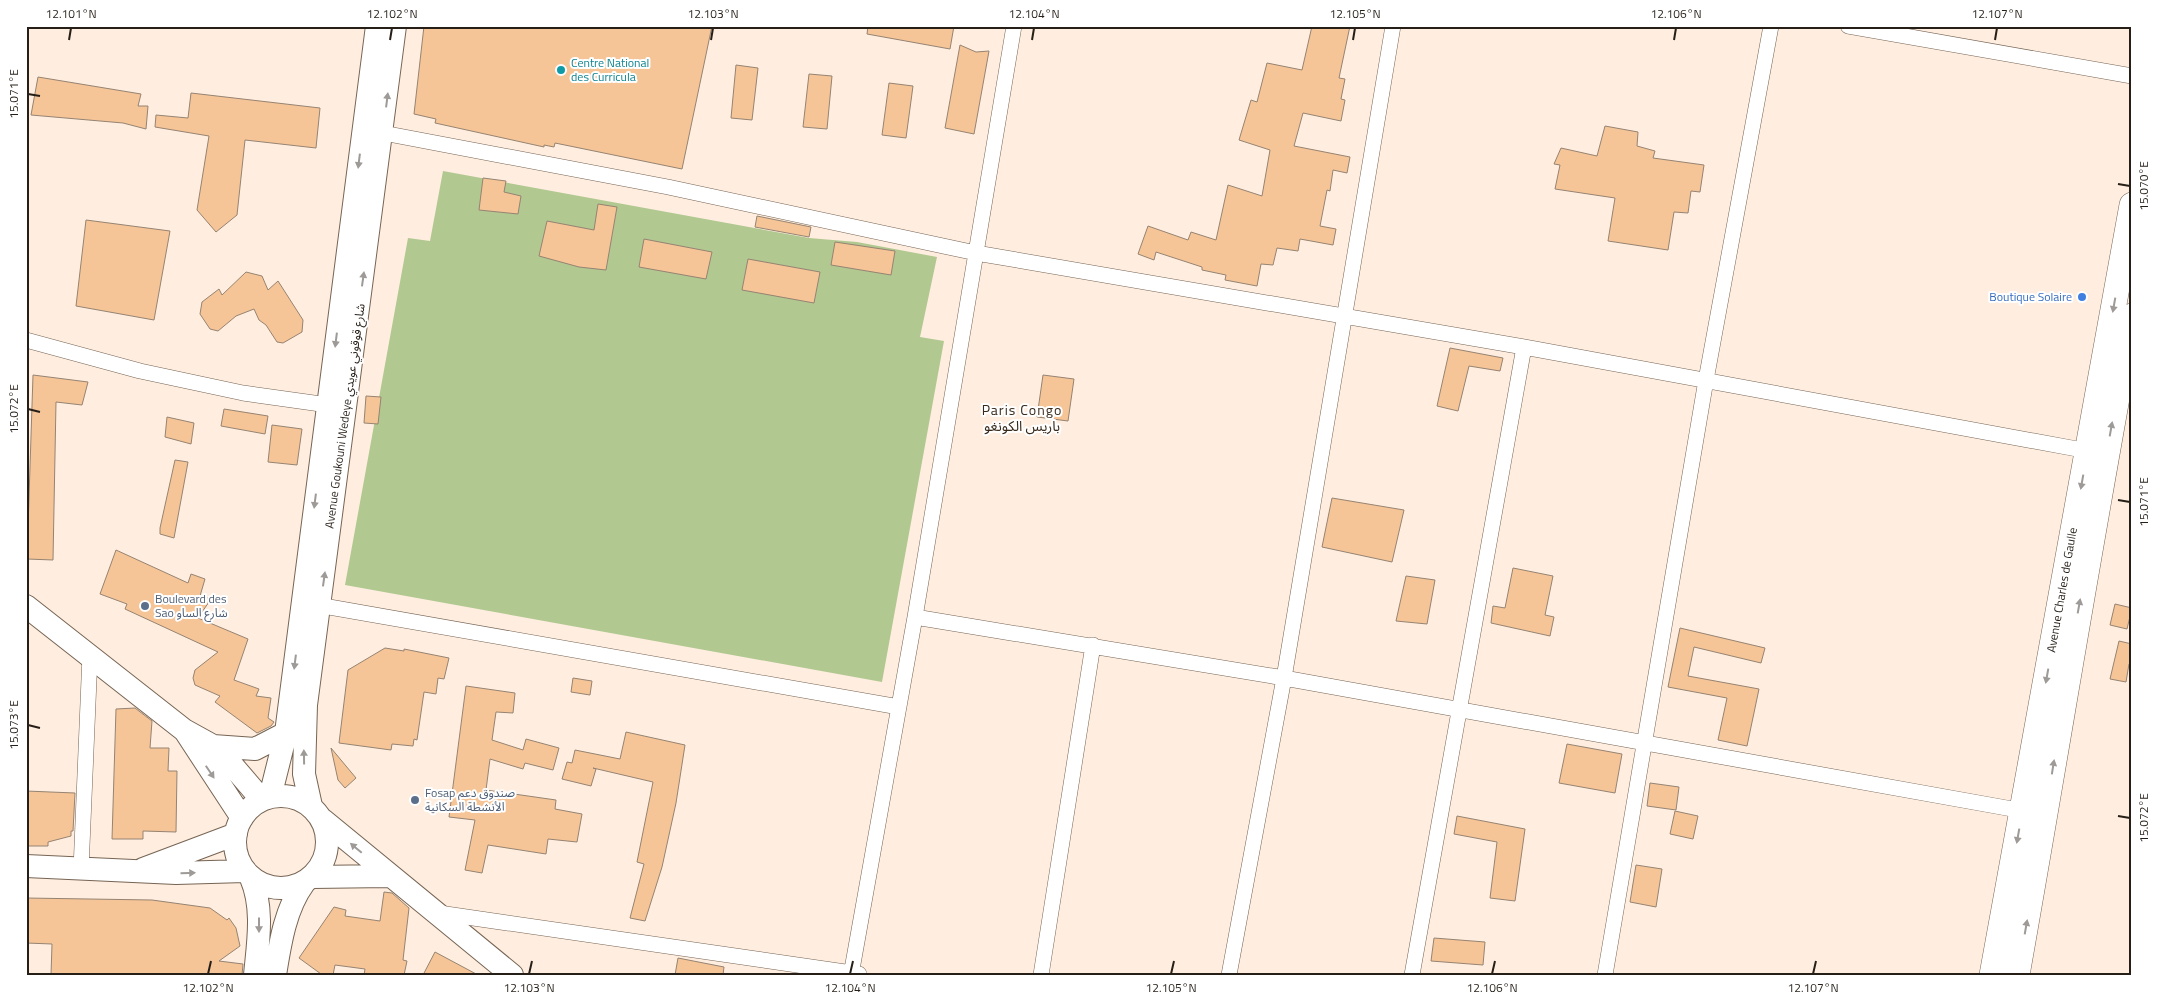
<svg xmlns="http://www.w3.org/2000/svg" width="2158" height="1001" font-family="'Titillium Web','Noto Sans Arabic',sans-serif">
  <style>
    .green { fill: #b1c891 }
    .building { fill: #f5c597; stroke: #968372 }
    .lines { fill: none; stroke-linecap: round; stroke-linejoin: round }
    .street-casing { stroke: #766454; stroke-width: 16 }
    .secondary-casing { stroke: #766454; stroke-width: 24 }
    .primary-casing { stroke: #766454; stroke-width: 26 }
    .street { stroke: #fff; stroke-width: 15 }
    .secondary { stroke: #fff; stroke-width: 22 }
    .primary { stroke: #fff; stroke-width: 25 }
    .oneway { fill: #9d9a97 }
    .ticks { fill: none; stroke: #261f18; stroke-width: 2 }
    .culture-dot { fill: #0f9aa8; stroke: #fff; stroke-width: 2 }
    .shop-dot { fill: #3f7fe0; stroke: #fff; stroke-width: 2 }
    .service-dot { fill: #5c6f8a; stroke: #fff; stroke-width: 2 }
    .labels { text-anchor: middle; stroke-width: 4; stroke-linejoin: round; paint-order: stroke }
    .culture-label { font-size: 12px; fill: #0d838f; stroke: #fff; text-anchor: start }
    .shop-label { font-size: 12px; fill: #366cbe; stroke: #fff; text-anchor: end }
    .street-label { font-size: 12px; fill: #261f18; stroke: #fff }
    .service-label { font-size: 12px; fill: #4e5e75; stroke: #fff; text-anchor: start }
    .neighbourhood-label { font-size: 14px; letter-spacing: 1px; fill: #372819; stroke: #fff }
    .neatline { fill: none; stroke: #261f18; stroke-width: 2 }
    .ticks-label { font-size: 12px; text-anchor: middle; fill: #261f18 }
  </style>
  <rect width="100%" height="100%" fill="#ffeedf"/>
  <path class="green" d="M443,171L809,238L857,242L937,257L920,337L944,341L882,682L345,585L408,238L430,241Z"/>
  <path class="building" d="M424,26H712L682,169L555,143L554,147L544,145V147L435,123L436,119L414,114Z
    M868,26H954L950,49L867,34Z
    M1312,26H1350L1339,78L1345,79L1341,99L1345,100L1341,121L1303,113L1294,146L1350,157L1347,173L1333,170L1330,191L1327,190L1320,226L1336,229L1333,245L1300,239L1298,251L1277,248L1273,265L1261,264L1257,286L1225,280L1226,275L1202,270V267L1156,252L1154,260L1138,254L1148,226L1188,240L1191,232L1216,240L1228,185L1262,196L1270,150L1239,140L1251,100L1257,102L1267,63L1302,70Z
    M960,45L976,52L989,51L974,134L945,128Z
    M736,65L758,68L752,120L731,118Z
    M809,74L832,76L827,129L803,127Z
    M38,77L141,94L138,106H148L146,129L123,123L31,115Z
    M889,83L913,86L906,138L882,135Z
    M191,93L320,108L316,148L245,140L237,215L216,232L197,210L209,136L155,127L156,115L188,118Z
    M1605,126L1638,132L1637,146L1655,151L1653,158L1704,165L1700,192L1691,191L1688,213L1674,212L1668,250L1608,241L1615,198L1555,189L1560,165L1554,164L1561,148L1597,156Z
    M483,178L506,181L504,192L521,196L518,214L479,210Z
    M598,204L617,207L606,270L579,267L539,256L547,221L594,230Z
    M757,216L811,227L809,237L755,227Z
    M86,220L170,231L154,320L76,306Z
    M644,239L712,252L706,279L639,267Z
    M835,242L895,251L891,275L831,265Z
    M748,259L820,272L814,303L742,290Z
    M246,272L262,276L268,290L278,281L303,320L302,332L283,343L277,342L266,325L259,320L254,309L236,316L218,331L210,329L200,314L202,302L219,289L222,295Z
    M1450,348L1503,358L1500,371L1469,366L1458,411L1437,406Z
    M33,375L88,382L82,405L56,402L53,560L27,559Z
    M1043,375L1074,379L1068,421L1037,417Z
    M366,396L381,397L378,424L364,423Z
    M224,409L268,416L265,434L221,426Z
    M167,417L194,423L191,444L165,437Z
    M272,425L302,429L297,465L268,462Z
    M175,460L188,462L174,538L160,534V528Z
    M1332,498L1404,510L1392,562L1322,547Z
    M116,550L188,583L191,574L205,579L200,596L211,599L198,618L248,639L234,680L259,689L256,696L271,698L268,718L274,722L271,726L257,733L215,702L220,696L195,685L193,678L195,670L218,652L125,609L127,604L100,594Z
    M1513,568L1553,576L1545,615L1554,617L1550,636L1491,623L1493,606L1505,608Z
    M1406,576L1435,580L1427,624L1396,621Z
    M2115,604L2132,608L2127,629L2110,625Z
    M1680,628L1765,648L1761,663L1694,647L1688,676L1759,689L1747,746L1718,740L1727,698L1668,687Z
    M2119,641L2132,644V665L2129,664L2126,682L2110,679Z
    M385,648L404,651V649L449,658L444,679L438,678L436,694L424,692L417,740L414,739L413,746L392,744L391,750L339,743L348,670Z
    M573,678L592,681L590,695L571,692Z
    M466,686L515,693L513,713L496,712L492,740L523,750L526,739L559,748L553,770L525,763L523,769L490,759L486,790L556,800L555,809L582,814L577,842L548,839L546,854L488,845L482,873L465,870L475,820L449,817Z
    M135,708L152,721L150,748H169L168,771H177L176,832L143,831V839H112L116,709Z
    M626,732L685,745L676,803L662,867L645,921L630,918L644,864L637,862L653,782L593,768L596,769L591,786L562,779L567,762L572,763L575,750L620,759Z
    M1567,744L1622,754L1615,793L1559,783Z
    M331,748L356,778L345,788L338,780Z
    M1650,783L1679,787L1676,810L1647,806Z
    M26,791L75,793L73,831H71V836L48,842V846H27Z
    M1675,811L1698,816L1693,839L1670,834Z
    M1457,816L1525,829L1515,901L1490,898L1497,842L1454,834Z
    M1636,865L1662,869L1656,907L1630,902Z
    M384,892L392,893L409,908L403,960L407,961L404,975H364L365,969L335,965L333,975H326L321,974L299,958L334,907L346,910L345,916L380,921Z
    M26,898L152,900L210,908L227,920L229,918L236,928L240,946L219,961L243,964L242,975H51L52,944L26,943Z
    M1434,938L1485,942L1483,965L1431,961Z
    M435,952L478,975H423Z
    M678,958L724,967L723,975H675Z"/>
  <g class="lines">
    <g class="street-casing">
      <path id="street" d="M1848,26L2132,76
        M383,133L668,187L976,253L1524,347L2088,451
        M26,340L140,371L243,393L328,405
        M312,604L899,707
        M915,617L1284,678L2029,812
        M81,870L90,655
        M439,913L859,974
        M851,975L915,617L1014,26
        M1041,975L1093,645
        M1229,975L1284,678L1393,26
        M1412,975L1524,347
        M1605,975L1706,380L1771,26"/>
    </g>
    <g class="secondary-casing">
      <path id="secondary" d="M26,606L184,730L213,746L226,758L262,800
        M185,731L242,818
        M213,746L255,749L286,733
        M235 842a46 46 0 1 1 92 0a46 46 0 1 1-92 0Z
        M270,797L286,733L377,26
        M311,806L304,774L306,705L395,26
        M323,820L512,975
        M26,866L176,873L245,871
        M143,869L236,834
        M312,877L389,876
        M251,878C264,908 258,943 255,975
        M275,975C280,944 285,909 304,883"/>
    </g>
    <g class="primary-casing">
      <path id="primary" d="M1992,975L2132,205
        M2017,975C2056,755 2091,535 2132,316"/>
    </g>
    <use href="#street" class="street"/>
    <use href="#secondary" class="secondary"/>
    <use href="#primary" class="primary"/>
  </g>
  <defs><path id="oneway-solid" d="M-6-.8H1V-3.2L6.5 0L1 3.2V.8H-6Z" transform="scale(1.25)"/></defs>
  <g class="oneway">
    <use href="#oneway-solid" transform="translate(387 100) rotate(-83)"/>
    <use href="#oneway-solid" transform="translate(359 161) rotate(97)"/>
    <use href="#oneway-solid" transform="translate(363 279) rotate(-82)"/>
    <use href="#oneway-solid" transform="translate(2114 305) rotate(100)"/>
    <use href="#oneway-solid" transform="translate(336 340) rotate(97)"/>
    <use href="#oneway-solid" transform="translate(2111 429) rotate(-80)"/>
    <use href="#oneway-solid" transform="translate(2082 482) rotate(100)"/>
    <use href="#oneway-solid" transform="translate(315 501) rotate(97)"/>
    <use href="#oneway-solid" transform="translate(324 579) rotate(-82)"/>
    <use href="#oneway-solid" transform="translate(2079 606) rotate(-80)"/>
    <use href="#oneway-solid" transform="translate(295 662) rotate(97)"/>
    <use href="#oneway-solid" transform="translate(2047 676) rotate(100)"/>
    <use href="#oneway-solid" transform="translate(304 757) rotate(-91)"/>
    <use href="#oneway-solid" transform="translate(2053 767) rotate(-81)"/>
    <use href="#oneway-solid" transform="translate(210 772) rotate(56)"/>
    <use href="#oneway-solid" transform="translate(2018 836) rotate(100)"/>
    <use href="#oneway-solid" transform="translate(356 848) rotate(-140)"/>
    <use href="#oneway-solid" transform="translate(188 873) rotate(-1)"/>
    <use href="#oneway-solid" transform="translate(259 925) rotate(90)"/>
    <use href="#oneway-solid" transform="translate(2026 927) rotate(-80)"/>
  </g>
  <path class="ticks" d="M69,40L71,28M390,40L392,28M711,40L713,28M1032,40L1034,28M1353,40L1355,28M1674,40L1676,28M1995,40L1997,28M28,94L40,96M2118,184L2130,186M28,409L40,412M2118,500L2130,502M28,725L40,728M2118,816L2130,818M208,974L211,961M529,974L532,961M850,974L853,961M1171,974L1174,961M1492,974L1495,961M1813,974L1816,961"/>
  <circle class="culture-dot" cx="561" cy="70" r="5"/>
  <circle class="shop-dot" cx="2082" cy="297" r="5"/>
  <g class="service-dot">
    <circle cx="145" cy="606" r="5"/>
    <circle cx="415" cy="800" r="5"/>
  </g>
  <g class="labels">
    <g class="culture-label">
      <text x="571" y="67">Centre National<tspan x="571" dy="14">des Curricula</tspan></text>
    </g>
    <g class="shop-label">
      <text x="2072" y="301">Boutique Solaire</text>
    </g>
    <g class="street-label">
      <text transform="translate(345 416) rotate(-82)" y="4">Avenue Goukouni Wedeye شارع قوقوني عويدي</text>
      <text transform="translate(2062 590) rotate(-80)" y="4">Avenue Charles de Gaulle</text>
    </g>
    <g class="service-label">
      <text x="155" y="603">Boulevard des<tspan x="155" dy="14">Sao شارع الساو</tspan></text>
      <text x="425" y="797">Fosap صندوق دعم<tspan x="425" dy="14">الأنشطة السكانية</tspan></text>
    </g>
    <g class="neighbourhood-label">
      <text x="1022" y="415">Paris Congo<tspan x="1022" dy="16">باريس الكونغو</tspan></text>
    </g>
  </g>
  <rect width="2158" height="1001" fill="none" stroke="#ffffff" stroke-width="55"/>
  <rect x="28" y="28" width="2102" height="946" class="neatline"/>
  <g class="ticks-label">
    <text x="71" y="18">12.101°N</text>
    <text x="392" y="18">12.102°N</text>
    <text x="713" y="18">12.103°N</text>
    <text x="1034" y="18">12.104°N</text>
    <text x="1355" y="18">12.105°N</text>
    <text x="1676" y="18">12.106°N</text>
    <text x="1997" y="18">12.107°N</text>
    <text transform="translate(14 94) rotate(-90)" y="4">15.071°E</text>
    <text transform="translate(2144 186) rotate(-90)" y="4">15.070°E</text>
    <text transform="translate(14 409) rotate(-90)" y="4">15.072°E</text>
    <text transform="translate(2144 502) rotate(-90)" y="4">15.071°E</text>
    <text transform="translate(14 725) rotate(-90)" y="4">15.073°E</text>
    <text transform="translate(2144 818) rotate(-90)" y="4">15.072°E</text>
    <text x="208" y="992">12.102°N</text>
    <text x="529" y="992">12.103°N</text>
    <text x="850" y="992">12.104°N</text>
    <text x="1171" y="992">12.105°N</text>
    <text x="1492" y="992">12.106°N</text>
    <text x="1813" y="992">12.107°N</text>
  </g>
</svg>
